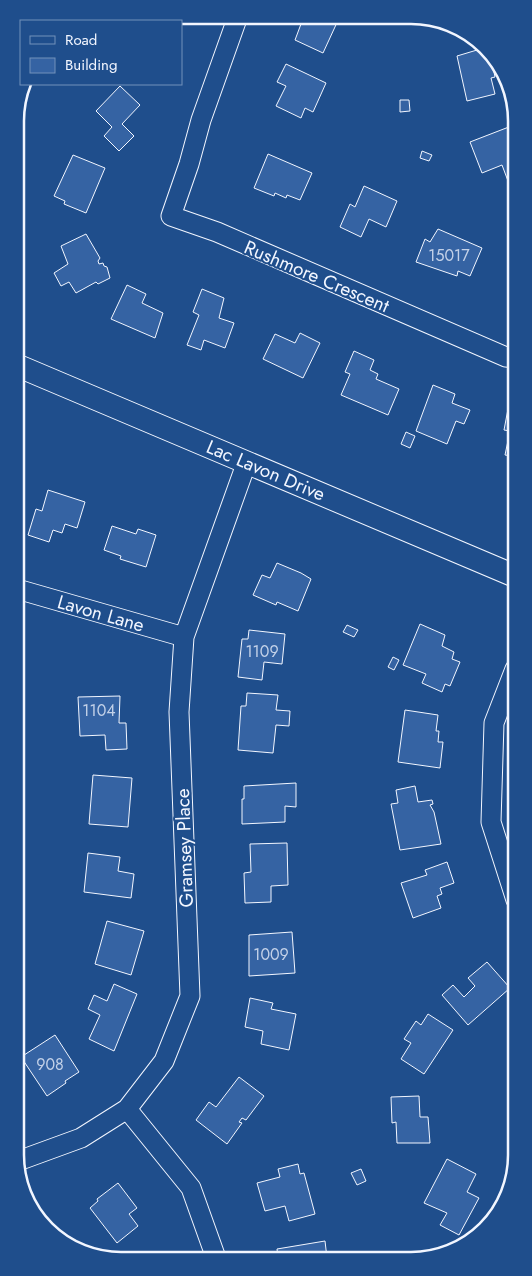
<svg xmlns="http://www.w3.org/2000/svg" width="532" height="1276" font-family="Jost,sans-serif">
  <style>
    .building { fill: #3563a3; stroke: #f2f6ff }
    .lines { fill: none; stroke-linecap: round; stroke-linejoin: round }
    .minor-casing { stroke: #f2f6ff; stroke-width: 21 }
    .tertiary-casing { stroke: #f2f6ff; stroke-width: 24 }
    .minor { stroke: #1f4e8c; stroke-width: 19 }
    .tertiary { stroke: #1f4e8c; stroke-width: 22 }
    .labels { text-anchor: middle; stroke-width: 4; stroke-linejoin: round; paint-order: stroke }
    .number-label { font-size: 16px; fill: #c3d1e8 }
    .street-label { font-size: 19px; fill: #f2f6ff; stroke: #1f4e8c }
    .rim { fill: none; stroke: #f2f6ff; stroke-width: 2.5 }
  </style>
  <rect width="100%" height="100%" fill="#1f4e8c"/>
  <path class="building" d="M304,16H340L323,53L295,40Z
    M487,47L498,66L493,67L495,77L491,78L495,94L467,101L457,56Z
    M286,64L326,83L313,112L305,108L301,118L276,106L286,86L277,82Z
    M120,86L140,105L122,124L134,136L119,151L104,136L112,127L96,111Z
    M400,100H409L410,111L400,112Z
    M514,125V148H512L514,153V179L508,181L502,165L482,173L470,142Z
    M422,151L432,155L429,161L420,158Z
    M268,154L312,173L300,200L287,195L286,198L275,193L274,196L254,188Z
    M73,155L105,168L86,213L64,204L65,201L54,196Z
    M364,186L397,201L386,227L369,219L361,237L340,227L350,204L355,207Z
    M438,229L482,248L470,276L458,271L457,276L416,262L425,239L430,242Z
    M86,234L100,258L98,261L99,264L103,263L104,266L107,267L110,278L98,284L96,282L76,293L69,282L61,286L54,273L68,264L61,246Z
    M514,261V300L511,299Z
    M127,285L146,294L142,303L163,313L155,338L111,319Z
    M202,289L224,298L219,318L234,323L225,348L204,340L201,350L187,345L199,315L193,312Z
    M300,333L320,343L303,378L263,359L275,334L295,343Z
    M354,351L374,360L370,370L378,374L376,379L399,389L388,415L341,395L350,374L345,372Z
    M433,385L455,394L452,403L470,410L464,424L456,421L447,444L416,431Z
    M508,409L514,411L515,469L510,468L512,456L505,455L510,431L504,430Z
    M406,432L415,436L410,448L401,444Z
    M48,490L85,502L77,528L65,524L62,533L53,530L49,542L28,535L36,509L42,511Z
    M112,526L136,534L138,529L156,535L146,567L120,559L121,556L104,550Z
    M277,563L301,573L311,579L298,611L277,602L276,605L253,595L262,575L270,578Z
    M420,624L445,635L442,646L454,652L452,659L460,662L450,686L445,684L442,692L422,683L426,674L403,665Z
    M347,625L358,630L354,637L343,632Z
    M249,630L285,634L282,664L264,662L262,680L238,677L242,639H248Z
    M393,657L399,660L394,670L388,667Z
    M247,693L278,695L276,710L290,711L289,726L276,725L273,753L238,750L241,706H246Z
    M120,696L119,723H126L127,749L106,750L105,735L80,736L78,697Z
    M405,710L438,715L436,731H439L438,742H443L440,768L398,762Z
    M93,775L132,778L128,827L89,824Z
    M296,783V807L285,806V822L242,824V799H244V786Z
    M415,786L418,802L432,800L433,804L430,805L434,812L441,844L400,850L391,804L398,803L396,790Z
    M287,843L288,885L271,886V902L245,903L244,873L251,872L250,844Z
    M88,853L120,857L118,871L134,874L131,898L84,892Z
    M447,862L454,883L440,888L442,894L437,896L441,908L413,918L401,883L427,875L425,870Z
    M107,921L144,931L131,975L95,964Z
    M292,932L295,973L249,976V935Z
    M487,962L510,988L468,1025L442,995L453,985L464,997L475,986L468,978Z
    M114,984L137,994L114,1051L89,1039L100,1015L88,1009L94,995L107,1001Z
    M250,998L273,1003L271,1009L296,1014L289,1050L261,1044L263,1031L245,1027Z
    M428,1014L453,1030L424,1074L401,1059L411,1043L404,1039L416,1021L421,1025Z
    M55,1035L79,1072L65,1081L66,1083L47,1096L21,1057Z
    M239,1077L264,1096L246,1120L242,1118L239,1122L242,1123L227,1144L196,1120L209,1102L216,1107Z
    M419,1096L420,1117H428L430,1143H397L396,1122L392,1123L391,1097Z
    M447,1159L476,1174L467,1192L479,1198L459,1235L440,1225L447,1213L424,1203Z
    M298,1164L300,1174L304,1173L315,1214L289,1221L285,1206L265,1211L257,1183L280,1177L278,1169Z
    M361,1169L366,1181L357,1185L351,1173Z
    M118,1183L137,1208L129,1214L138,1226L117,1243L90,1208L98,1201L97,1199Z
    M325,1241L327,1258H278L277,1249Z"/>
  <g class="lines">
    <g class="minor-casing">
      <path id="minor" d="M238,16L201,120L189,164L171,216L217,232L506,357L514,358
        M17,589L184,637
        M515,669L494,723L491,822L516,900
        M127,1109L191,1188L216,1258
        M18,1161L81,1138L127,1109L164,1061L190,996L179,712L184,637L245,467L240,459"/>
    </g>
    <g class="tertiary-casing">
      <path id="tertiary" d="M16,365L515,576"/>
    </g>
    <use href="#minor" class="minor"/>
    <use href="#tertiary" class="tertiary"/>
  </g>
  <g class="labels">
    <g class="number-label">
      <text x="449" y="261">15017</text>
      <text x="262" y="657">1109</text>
      <text x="99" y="716">1104</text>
      <text x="271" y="960">1009</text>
      <text x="50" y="1070">908</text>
    </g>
    <g class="street-label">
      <text transform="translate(317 276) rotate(23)" y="7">Rushmore Crescent</text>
      <text transform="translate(266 470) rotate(23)" y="7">Lac Lavon Drive</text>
      <text transform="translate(101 613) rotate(16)" y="7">Lavon Lane</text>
      <text transform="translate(184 848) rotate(-92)" y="7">Gramsey Place</text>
    </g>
  </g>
  <path d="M0 0H532V1276H0ZM121 24H411A97 97 0 0 1 508 121V1155A97 97 0 0 1 411 1252H121A97 97 0 0 1 24 1155V121A97 97 0 0 1 121 24Z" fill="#1f4e8c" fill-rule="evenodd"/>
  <path class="rim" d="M121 24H411A97 97 0 0 1 508 121V1155A97 97 0 0 1 411 1252H121A97 97 0 0 1 24 1155V121A97 97 0 0 1 121 24Z"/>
  <rect x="20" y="20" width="162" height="65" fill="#1f4e8c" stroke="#7391ba"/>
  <rect x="30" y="36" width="25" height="8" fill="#1f4e8c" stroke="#7391ba"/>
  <text x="65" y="45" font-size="15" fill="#f2f6ff">Road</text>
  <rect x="30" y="58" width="25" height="15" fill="#3563a3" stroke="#7391ba"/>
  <text x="65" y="70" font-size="15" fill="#f2f6ff">Building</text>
</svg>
